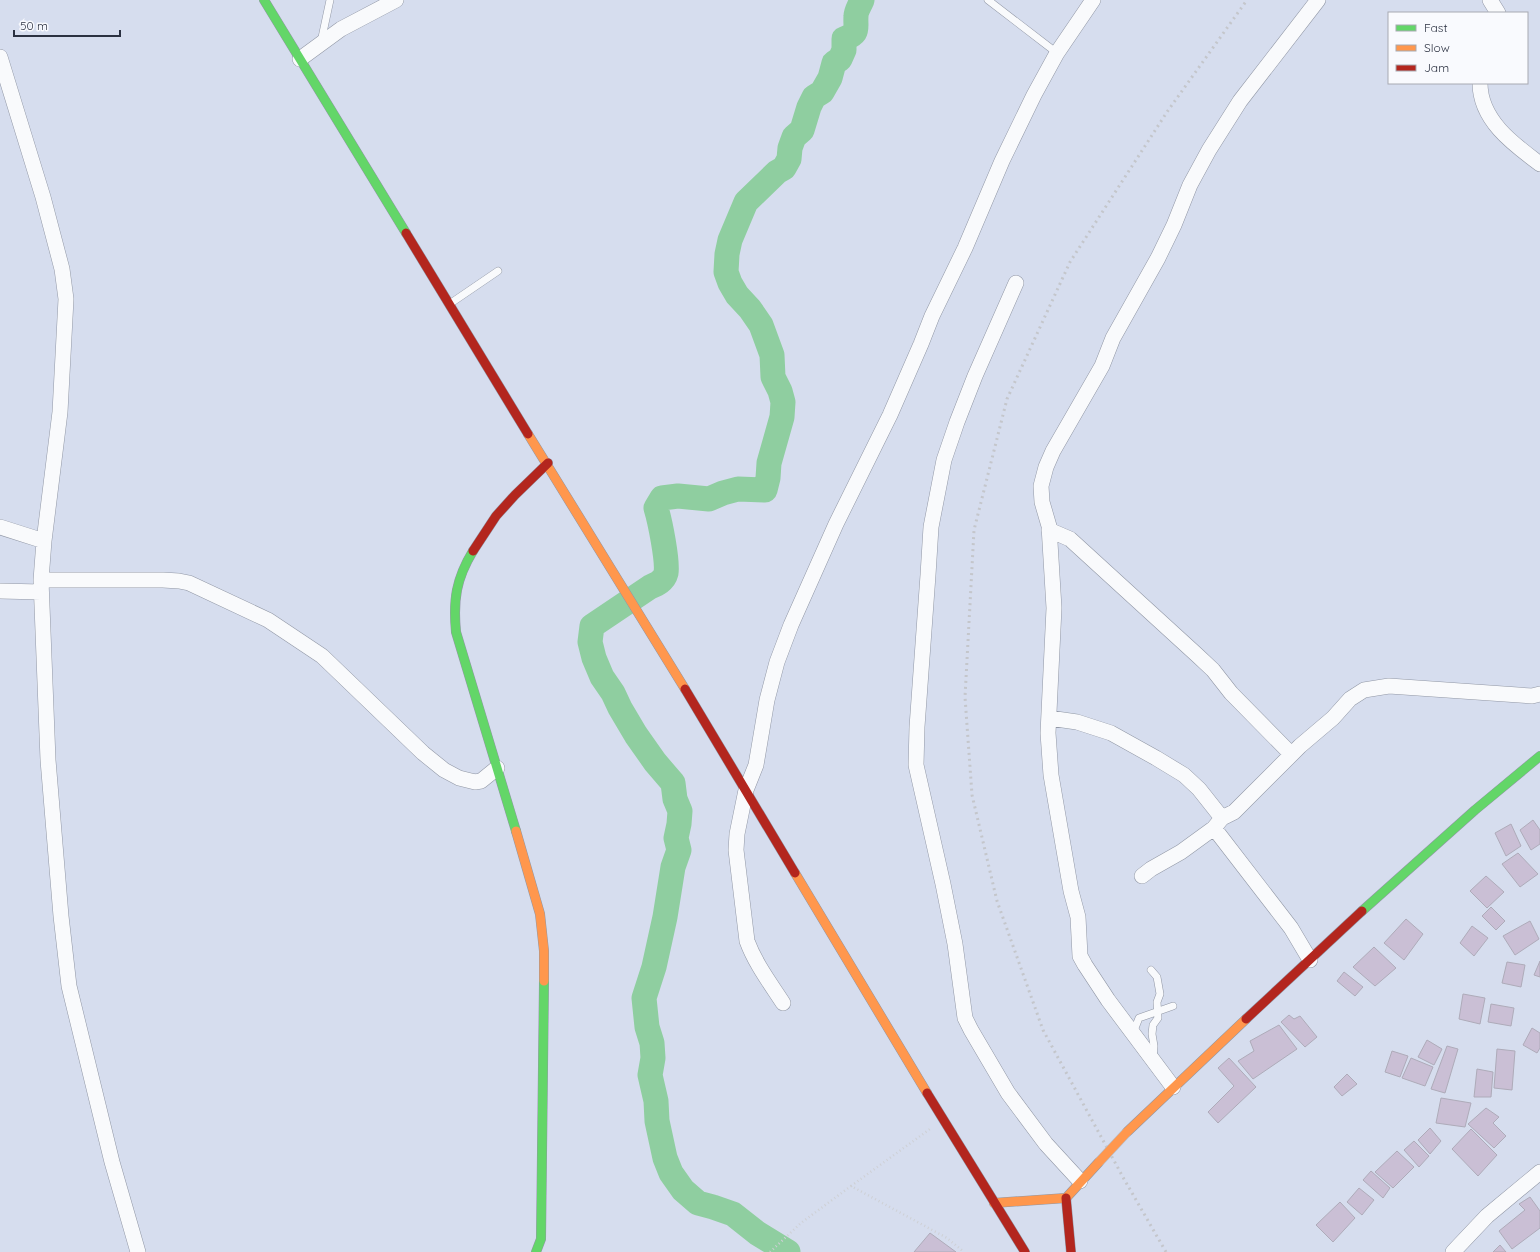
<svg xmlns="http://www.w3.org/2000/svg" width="1540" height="1252" font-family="Quicksand,sans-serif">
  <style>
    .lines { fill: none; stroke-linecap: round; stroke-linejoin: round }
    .river { stroke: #8fcea0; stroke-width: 25 }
    .building { fill: #cabfd5; stroke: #aeabb9 }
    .lane-casing { stroke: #9197a5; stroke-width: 8 }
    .street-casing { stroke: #9197a5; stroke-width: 16 }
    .fast-casing { stroke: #9197a5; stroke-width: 10 }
    .slow-casing { stroke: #9197a5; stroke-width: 10 }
    .jam-casing { stroke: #9197a5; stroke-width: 10 }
    .path { stroke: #ced0d5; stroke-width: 2.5; stroke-dasharray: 1 3; stroke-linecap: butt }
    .lane { stroke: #f9fafc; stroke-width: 7 }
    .street { stroke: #f9fafc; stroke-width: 15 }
    .fast { stroke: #63d668; stroke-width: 9 }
    .slow { stroke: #ff974d; stroke-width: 9 }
    .jam { stroke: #b3261e; stroke-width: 9 }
    .rail { stroke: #c4c6cb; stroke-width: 3; stroke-dasharray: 2 4; stroke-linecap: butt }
    .slow-bridge-casing { stroke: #b7bbc4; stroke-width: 10; stroke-linecap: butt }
    .slow-bridge { stroke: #ff974d; stroke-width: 9 }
  </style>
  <rect width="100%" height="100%" fill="#d6ddee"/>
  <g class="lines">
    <path class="river" d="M788,1252L757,1233L733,1214L713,1207L698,1203L683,1190L671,1173L665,1158L657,1121L656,1101L650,1075L653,1058L652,1043L647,1027L644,998L654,967L665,917L673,867L679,850L676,838L679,824L680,811L675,799L673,783L655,762L636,735L620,708L613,693L602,677L594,658L590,642L592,626L650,587C657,584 664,581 666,573C668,561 660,521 656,508L662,498L678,496L709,499L723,493L738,489L765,490L768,478L769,463L782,417L783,402L780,391L773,377L772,355L761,325L750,309L737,295L730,283L726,272L727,254L730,240L746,202L777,172L784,168L789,159L790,148L794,137L802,130L809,107L814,97L822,92L830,78L834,63L840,59L844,50V39C860,33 855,29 856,16C856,11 860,5 862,0"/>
  </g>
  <path class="building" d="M1533,820L1540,830V844L1531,850L1520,830Z
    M1511,824L1521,846L1506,856L1495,833Z
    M1518,853L1538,874L1520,887L1502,864Z
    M1486,876L1504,892L1487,908L1470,891Z
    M1491,907L1505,921L1496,930L1482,916Z
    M1406,919L1423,934L1404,960L1384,943Z
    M1530,921L1539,939L1515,955L1503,936Z
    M1472,926L1488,938L1474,956L1460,943Z
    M1374,947L1396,968L1375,986L1353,967Z
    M1540,961V977L1534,975Z
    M1507,962L1525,965L1521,987L1502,983Z
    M1344,972L1363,987L1355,996L1337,981Z
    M1463,994L1485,998L1480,1024L1459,1019Z
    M1491,1004L1514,1008L1511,1026L1488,1022Z
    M1289,1015L1294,1019L1300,1016L1317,1037L1305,1047L1281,1022Z
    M1279,1025L1297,1049L1253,1079L1238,1061L1254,1051L1250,1041Z
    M1532,1028L1540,1033V1048L1537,1053L1523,1045Z
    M1427,1040L1442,1049L1434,1065L1418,1057Z
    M1447,1046L1458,1049L1445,1093L1431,1089Z
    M1497,1049L1515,1051L1512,1090L1494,1088Z
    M1392,1051L1408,1056L1400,1077L1385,1072Z
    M1229,1058L1256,1087L1218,1123L1208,1112L1234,1086L1218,1068Z
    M1411,1058L1433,1067L1425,1086L1402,1078Z
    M1477,1069L1493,1072L1491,1097H1474Z
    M1347,1074L1357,1084L1342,1096L1334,1087Z
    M1441,1098L1471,1103L1465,1127L1436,1123Z
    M1486,1108L1499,1117L1493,1123L1506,1136L1494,1148L1468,1124Z
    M1430,1128L1441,1141L1430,1154L1418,1140Z
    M1471,1129L1497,1155L1478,1176L1452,1149Z
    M1414,1141L1429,1156L1419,1167L1404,1150Z
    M1397,1151L1414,1167L1393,1188L1375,1172Z
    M1371,1171L1390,1188L1383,1198L1363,1180Z
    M1359,1188L1374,1200L1362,1215L1347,1202Z
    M1530,1197L1540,1211V1228L1512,1249L1499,1231L1525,1210L1519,1204Z
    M1340,1202L1355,1218L1333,1242L1316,1225Z
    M930,1233L956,1252H914Z
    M1500,1245L1506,1252H1493Z"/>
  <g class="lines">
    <g class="lane-casing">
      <path id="lane" d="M988,0L1057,53
        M321,42L330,0
        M451,303L498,271
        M1151,970L1157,977L1160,994L1157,1002L1158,1018L1153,1025L1152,1034L1154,1046L1153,1058
        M1133,1033L1139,1018L1173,1006"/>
    </g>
    <g class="street-casing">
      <path id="street" d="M1490,0L1498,13
        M0,57L43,197L62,269L66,299L60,412L44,541L41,580L48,760L61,916L69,986L112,1162L138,1252
        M300,59L341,29L396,0
        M1480,83C1480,120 1513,144 1540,164
        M1016,283L975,376L957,422L944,460L931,527L928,575L917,727L916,765L943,884L955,944L965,1018L971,1030L1008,1093L1046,1144L1080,1181
        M0,527L44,541
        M1049,530L1070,539L1197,655L1213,670L1231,693L1291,754
        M41,580H163L179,581L189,583L268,620L322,656L423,753L444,770L459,778L475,782L481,781L497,768
        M0,591L41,592
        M1049,718L1077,722L1111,733L1156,758L1184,775L1199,789L1222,818
        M1214,828L1291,928L1310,960
        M1142,876L1151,869L1181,852L1214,828L1222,818L1234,812L1300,746L1333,718L1350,699L1364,690L1389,686L1532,696L1540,694
        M783,1003C770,983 755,963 747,941L736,850L737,834L746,790L756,765L767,700L777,662L791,625L836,524L890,415L921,344L932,316L965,248L1002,161L1034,95L1057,53L1093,0
        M1173,1087L1108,1000L1085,965L1080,956L1078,917L1071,891L1051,775L1048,733L1054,608L1049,526L1042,502L1041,486L1046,467L1053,451L1102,366L1113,338L1158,258L1174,225L1190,185L1209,150L1240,101L1318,0
        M1453,1252L1487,1216L1540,1172"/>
    </g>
    <g class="fast-casing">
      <path id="fast" d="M264,0L406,233
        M473,551C456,579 453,600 456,632L516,831
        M1362,911L1475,810L1540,756
        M536,1252L541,1239L544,981"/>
    </g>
    <g class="slow-casing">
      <path id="slow" d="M528,434L685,689
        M516,831L540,914L544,951V981
        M795,873L927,1093
        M1127,1132L1246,1019
        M994,1203L1066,1198L1099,1162"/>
    </g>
    <g class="jam-casing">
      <path id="jam" d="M406,233L528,434
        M473,551L496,516L515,495L548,463
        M685,689L795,873
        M1246,1019L1362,911
        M927,1093L1025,1252
        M1066,1198L1071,1252"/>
    </g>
    <path class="path" d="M851,1186L930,1129
      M770,1252L801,1223L851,1186L947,1238L964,1252"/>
    <use href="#lane" class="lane"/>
    <use href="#street" class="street"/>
    <use href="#fast" class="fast"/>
    <use href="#slow" class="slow"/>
    <use href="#jam" class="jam"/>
    <path class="rail" d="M1166,1252L1124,1179L1043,1030L997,901L972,795L965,697L974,530L1007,399L1070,262L1167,112L1247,0"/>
    <g class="slow-bridge-casing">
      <path id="slow-bridge" d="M1099,1162L1127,1132"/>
    </g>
    <use href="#slow-bridge" class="slow-bridge"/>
  </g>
  <rect x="1388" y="12" width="140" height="72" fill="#f9fafe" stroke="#a7aab2"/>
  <rect x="1396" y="25" width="20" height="6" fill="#63d668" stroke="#a7aab2"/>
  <text x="1424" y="32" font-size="12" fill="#2b3141">Fast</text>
  <rect x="1396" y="45" width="20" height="6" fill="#ff974d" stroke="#a7aab2"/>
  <text x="1424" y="52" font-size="12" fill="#2b3141">Slow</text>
  <rect x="1396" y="65" width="20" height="6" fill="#b3261e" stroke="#a7aab2"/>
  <text x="1424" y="72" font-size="12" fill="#2b3141">Jam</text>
  <path d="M14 30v6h106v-6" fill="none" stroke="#2b3141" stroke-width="2"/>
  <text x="20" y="30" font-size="12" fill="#2b3141" stroke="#f9fafe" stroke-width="3" paint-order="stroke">50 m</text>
</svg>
